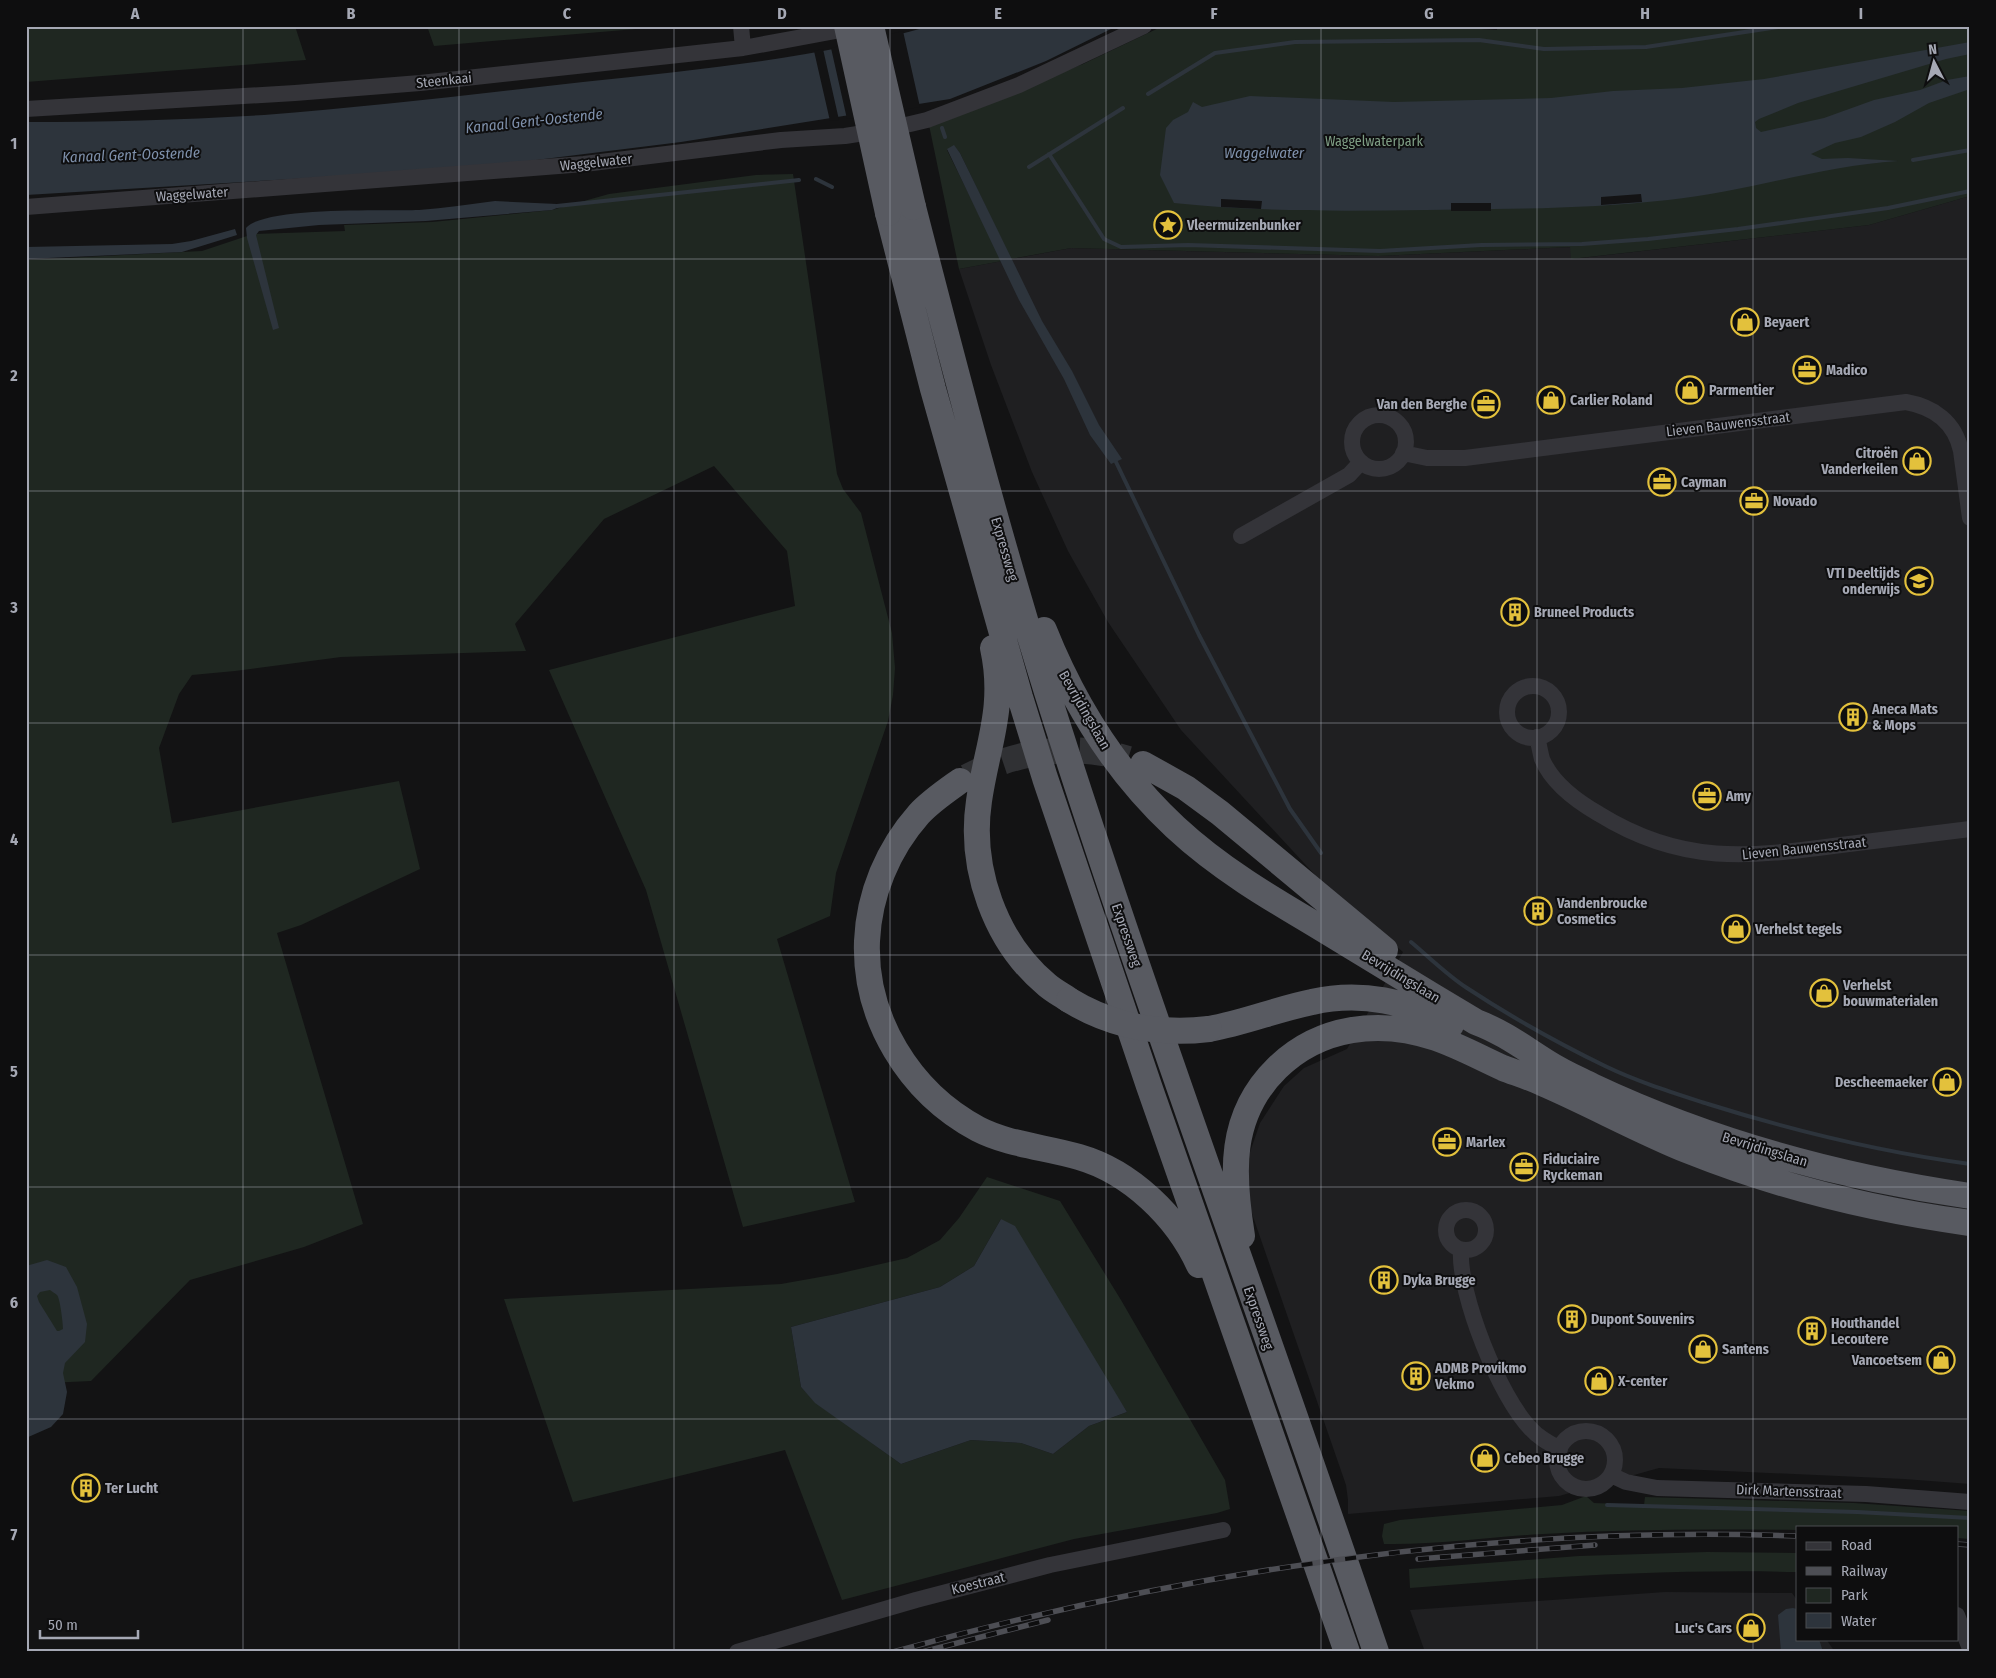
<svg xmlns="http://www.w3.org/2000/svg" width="1996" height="1678" font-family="'Fira Sans Condensed',sans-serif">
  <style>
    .built { fill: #1f1f21 }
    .green { fill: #1f2721; fill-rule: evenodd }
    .water { fill: #2d343c; fill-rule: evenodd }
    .pier { fill: #131314 }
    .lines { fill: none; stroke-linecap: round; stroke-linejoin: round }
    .stream { stroke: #2d343c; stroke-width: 4 }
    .trunk-tunnel { stroke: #303134; stroke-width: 26; stroke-dasharray: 26 13; stroke-linecap: butt }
    .minor { stroke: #343439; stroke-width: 16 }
    .trunk { stroke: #585a61; stroke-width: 26 }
    .rail-casing { stroke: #4d4e54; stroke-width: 5.5 }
    .rail { stroke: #0e0e0f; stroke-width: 4; stroke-dasharray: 11; stroke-linecap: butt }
    .trunk-bridge { stroke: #585a61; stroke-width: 26 }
    .grid { fill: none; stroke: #a5a8b4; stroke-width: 1; stroke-opacity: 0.55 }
    .labels { text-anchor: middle; stroke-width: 4; stroke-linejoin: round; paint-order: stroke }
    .street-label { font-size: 14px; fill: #a5a8b4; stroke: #0e0e0f }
    .park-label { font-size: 14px; fill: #7e9d84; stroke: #0e0e0f }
    .poi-label { font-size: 14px; font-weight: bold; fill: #a5a8b4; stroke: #0e0e0f; text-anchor: start }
    .water-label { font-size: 15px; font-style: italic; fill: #7f91ac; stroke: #0e0e0f }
    .neatline { fill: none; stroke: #a5a8b4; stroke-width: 2 }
    .grid-label { font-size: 16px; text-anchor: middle; font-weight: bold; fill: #a5a8b4 }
  </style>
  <rect width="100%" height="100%" fill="#131314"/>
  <path class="built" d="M1970,196V1484L1904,1479L1659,1468L1559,1496L1348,1514V1500L1346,1485L1250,1208L1248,1158L1260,1123L1284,1086L1304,1068L1347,1049L1403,952L1328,889L1181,730L1108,622L1068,551L1032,472L991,365L959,269L1071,248L1378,256L1571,247L1572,259L1869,225Z
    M1665,1592L1792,1593L1797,1600V1639H1826L1835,1652H1425L1410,1610Z"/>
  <path class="green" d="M26,26H295L306,60L26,82Z
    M427,26H672L434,46Z
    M1163,26H1465L1466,28L1497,30V26H1970V196L1869,225L1571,259L1570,247L1378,256L1071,248L1011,259L960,153L954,146L947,150L1002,261L959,269L929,125L1083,64Z
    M793,174L837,474L843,489L861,513L892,633L895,668L893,695L888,721L836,873L830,916L777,939L855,1202L743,1227L646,890L549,670L795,606L787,551L714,466L604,519L515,624L526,651L341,657L235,671L192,675L179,694L159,748L172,823L399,781L420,869L301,925L277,933L363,1224L304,1247L190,1280L91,1381L26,1384V260L202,251L253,234L345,231L344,225L432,222L552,210L609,194L756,175Z
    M987,1177L1060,1201L1121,1300L1225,1480L1230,1509L1217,1513L1074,1539L842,1600L785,1450L573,1502L504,1299L781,1284L837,1274L907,1258L940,1240L959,1218ZM1001,1219L1127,1412L1089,1426L1053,1454L1021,1443L971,1440L901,1464L816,1403L801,1387L791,1327L940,1287L974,1266Z
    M1586,1496L1594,1503L1644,1505L1645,1497L1854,1503L1970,1511V1539L1957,1538V1527H1797V1530C1713,1529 1628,1529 1543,1534C1490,1537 1438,1545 1384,1544L1382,1536L1384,1524L1400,1520L1562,1505Z
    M1707,1552L1797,1553V1572C1668,1569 1539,1577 1410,1588L1409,1569L1579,1556Z"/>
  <path class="water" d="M930,26H1117L1046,61L950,99L681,142L512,163L359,175L26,195V122C106,122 185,120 264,115C370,107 477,94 583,82C700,69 817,59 930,26Z
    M1970,42V54L1946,59L1798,103L1759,119L1755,122L1756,128L1761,132L1824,118L1874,100L1920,90L1947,80L1970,76V89L1929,103L1895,122L1861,137L1835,143L1811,154L1822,159L1848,158L1898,161C1820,166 1746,192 1668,200C1588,209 1507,209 1426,210C1342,211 1257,212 1174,203L1160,175L1166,128L1173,120L1188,112L1193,102L1202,107L1250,96L1394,102L1551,98L1613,91L1682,88L1764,79Z
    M954,145L960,153L1042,321L1072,371L1099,425L1122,459L1111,464L1090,435L1064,379L1019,300L947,149Z
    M495,201L557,204V208L552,210L426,221L319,225L259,231L256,235L279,328L273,330L247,238L246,228C264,206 388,211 419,210C445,208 470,204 495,201Z
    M235,229L237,235L182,252L26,259V247L172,244L191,241Z
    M1001,1219L1015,1226L1127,1412L1089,1426L1053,1454L1021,1443L971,1440L901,1464L815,1403L801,1387L791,1327L940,1287L974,1266Z
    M47,1260L66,1267L77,1287L87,1324L85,1342L65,1363L63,1373L67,1392L63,1414L51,1427L26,1438V1266ZM50,1290C52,1292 55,1293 57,1295C60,1298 63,1323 63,1329L59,1331H57L39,1302L37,1296L40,1292Z
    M1793,1608L1797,1609V1639H1819L1823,1652H1781L1778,1615L1786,1609Z"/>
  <path class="pier" d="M903,31L920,107L847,119L831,48Z
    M823,49L839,120L830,121L814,51Z
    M1641,194L1642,202L1601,205V197Z
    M1221,199L1262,201L1261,209L1221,207Z
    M1451,203H1491V211H1451Z"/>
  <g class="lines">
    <path class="stream" d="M1148,94L1215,53L1295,42L1479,40L1544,49L1646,47L1784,26
      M942,128L945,137
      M1049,154L1104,239L1121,247L1188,245L1380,251L1481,245L1582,244L1648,239L1738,229L1888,208L1970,191
      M1913,160L1970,150
      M1029,167L1123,108
      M816,179L832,187
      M557,206L799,180
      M1116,462L1199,635L1290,809L1321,853
      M1411,942C1429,957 1447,975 1467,988C1511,1017 1558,1043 1605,1066C1638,1082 1674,1093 1708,1104C1794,1131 1881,1152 1970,1164
      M1607,1505L1857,1512L1970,1518"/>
    <path class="trunk-tunnel" d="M967,777C1016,751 1074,742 1128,759"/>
    <path class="minor" d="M741,26L743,48
      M26,109L295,93L420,83L743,48L857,27
      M26,207L584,164L781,140L845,136L889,129L927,120L1019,85L1144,26
      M1352 442a27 27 0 1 1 54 0a27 27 0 1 1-54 0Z
      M1403,453L1427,458H1465L1906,402C1934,407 1955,422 1961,451L1970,518
      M1241,536L1349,475L1361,462
      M1507 712a26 26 0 1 1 52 0a26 26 0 1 1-52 0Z
      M1537,737C1539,744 1540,752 1542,759C1552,783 1578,802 1599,814C1683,866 1749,857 1841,845C1884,840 1927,834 1970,829
      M1446 1230a20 20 0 1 1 40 0a20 20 0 1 1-40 0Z
      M1461,1250C1458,1294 1500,1398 1531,1429C1539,1438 1549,1443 1560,1449
      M1557 1460a29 29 0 1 1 58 0a29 29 0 1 1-58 0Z
      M1611,1475L1626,1482L1657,1488L1866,1494L1970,1502
      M1957,1615L1970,1649
      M737,1652L916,1600L1050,1565L1223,1530"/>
    <path class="trunk" d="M913,207C955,370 997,532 1047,692C1149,1015 1268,1331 1376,1652
      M888,213L933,389L1020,697L1045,778L1149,1086L1347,1652
      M1044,630C1074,705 1116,772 1175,827C1219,868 1270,898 1321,928C1372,959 1424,991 1476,1022C1503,1032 1524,1048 1548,1063C1562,1072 1578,1079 1592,1086C1711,1142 1840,1177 1970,1196
      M993,648C1006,708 987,745 979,801C969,868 995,942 1047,985C1054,991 1062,995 1069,1000
      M1143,764L1186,788L1220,813L1385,950
      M960,781C946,791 931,801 919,814C888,849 869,894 867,941C864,1018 909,1092 978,1129C1009,1145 1046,1147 1079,1157C1131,1172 1177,1217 1199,1265
      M1209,1029C1244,1023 1277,1009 1312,1002C1360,991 1409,1001 1451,1025
      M1242,1236C1232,1174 1228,1116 1277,1068C1320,1026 1380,1019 1436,1038C1459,1046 1481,1058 1503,1068C1516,1073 1529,1077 1542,1083C1591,1104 1639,1131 1689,1151C1779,1187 1874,1210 1970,1223"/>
    <g class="rail-casing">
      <path id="rail" d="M1957,1544L1970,1545
        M1418,1559L1595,1545
        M893,1652C1186,1571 1493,1525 1797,1536
        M922,1652L1048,1620"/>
    </g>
    <use href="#rail" class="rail"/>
    <path class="trunk-bridge" d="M847,26L888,213
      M871,26L913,207
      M1069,1000C1112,1026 1159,1035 1209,1029"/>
  </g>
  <path class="grid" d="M243,26V1652M459,26V1652M674,26V1652M890,26V1652M1106,26V1652M1321,26V1652M1537,26V1652M1753,26V1652M26,259H1970M26,491H1970M26,723H1970M26,955H1970M26,1187H1970M26,1419H1970"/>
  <defs>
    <g id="sight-ring" transform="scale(1.4375)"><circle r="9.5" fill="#0e0e0f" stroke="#e3c13c" stroke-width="1.5"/><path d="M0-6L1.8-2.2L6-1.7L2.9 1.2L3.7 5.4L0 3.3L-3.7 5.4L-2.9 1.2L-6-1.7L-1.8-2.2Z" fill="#e3c13c"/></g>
    <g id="shop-ring" transform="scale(1.4375)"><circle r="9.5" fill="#0e0e0f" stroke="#e3c13c" stroke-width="1.5"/><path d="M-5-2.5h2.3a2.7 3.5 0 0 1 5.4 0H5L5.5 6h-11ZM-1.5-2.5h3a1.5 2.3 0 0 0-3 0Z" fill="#e3c13c"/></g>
    <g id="office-ring" transform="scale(1.4375)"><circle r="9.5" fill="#0e0e0f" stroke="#e3c13c" stroke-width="1.5"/><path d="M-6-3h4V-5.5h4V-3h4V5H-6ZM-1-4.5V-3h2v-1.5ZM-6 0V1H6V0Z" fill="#e3c13c"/></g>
    <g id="school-ring" transform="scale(1.4375)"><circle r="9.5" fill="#0e0e0f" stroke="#e3c13c" stroke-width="1.5"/><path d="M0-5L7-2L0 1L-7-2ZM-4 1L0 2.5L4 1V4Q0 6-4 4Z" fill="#e3c13c"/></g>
    <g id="building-ring" transform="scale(1.4375)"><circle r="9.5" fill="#0e0e0f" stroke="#e3c13c" stroke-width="1.5"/><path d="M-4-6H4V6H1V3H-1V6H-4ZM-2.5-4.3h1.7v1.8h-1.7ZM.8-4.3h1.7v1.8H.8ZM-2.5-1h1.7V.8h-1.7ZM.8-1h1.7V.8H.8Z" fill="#e3c13c"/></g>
  </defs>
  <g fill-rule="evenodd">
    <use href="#sight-ring" x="1168" y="225"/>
    <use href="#shop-ring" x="1745" y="322"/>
    <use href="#office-ring" x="1807" y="370"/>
    <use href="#shop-ring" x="1690" y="390"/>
    <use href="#shop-ring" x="1551" y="400"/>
    <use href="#office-ring" x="1486" y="404"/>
    <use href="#shop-ring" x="1917" y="461"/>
    <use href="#office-ring" x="1662" y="482"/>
    <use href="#office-ring" x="1754" y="501"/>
    <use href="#school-ring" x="1919" y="581"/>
    <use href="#building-ring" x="1515" y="612"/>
    <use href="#building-ring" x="1853" y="717"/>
    <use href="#office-ring" x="1707" y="796"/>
    <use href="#building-ring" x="1538" y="911"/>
    <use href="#shop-ring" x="1736" y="929"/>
    <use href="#shop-ring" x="1824" y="993"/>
    <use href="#shop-ring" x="1947" y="1082"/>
    <use href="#office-ring" x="1447" y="1142"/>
    <use href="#office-ring" x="1524" y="1167"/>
    <use href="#building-ring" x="1384" y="1280"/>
    <use href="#building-ring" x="1572" y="1319"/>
    <use href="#building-ring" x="1812" y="1331"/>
    <use href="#shop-ring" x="1703" y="1349"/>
    <use href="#shop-ring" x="1941" y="1360"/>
    <use href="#building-ring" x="1416" y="1376"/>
    <use href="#shop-ring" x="1599" y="1381"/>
    <use href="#shop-ring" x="1485" y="1458"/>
    <use href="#building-ring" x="86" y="1488"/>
    <use href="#shop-ring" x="1751" y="1628"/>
  </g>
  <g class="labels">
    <g class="street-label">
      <text transform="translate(444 80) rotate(-6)" y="5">Steenkaai</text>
      <text transform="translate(596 162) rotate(-6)" y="5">Waggelwater</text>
      <text transform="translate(192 194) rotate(-4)" y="5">Waggelwater</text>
      <text transform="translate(1728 424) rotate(-7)" y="5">Lieven Bauwensstraat</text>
      <text transform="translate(1005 549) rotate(74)" y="5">Expressweg</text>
      <text transform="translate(1085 710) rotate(60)" y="5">Bevrijdingslaan</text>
      <text transform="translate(1804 848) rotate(-6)" y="5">Lieven Bauwensstraat</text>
      <text transform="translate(1127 935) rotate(71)" y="5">Expressweg</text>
      <text transform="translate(1401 976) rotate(31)" y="5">Bevrijdingslaan</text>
      <text transform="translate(1765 1149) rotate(17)" y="5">Bevrijdingslaan</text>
      <text transform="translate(1259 1318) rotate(71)" y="5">Expressweg</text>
      <text transform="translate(1789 1491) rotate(2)" y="5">Dirk Martensstraat</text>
      <text transform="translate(978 1583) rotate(-14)" y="5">Koestraat</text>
    </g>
    <g class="park-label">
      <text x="1374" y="146">Waggelwaterpark</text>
    </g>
    <g class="poi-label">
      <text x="1187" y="230">Vleermuizenbunker</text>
      <text x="1764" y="327">Beyaert</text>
      <text x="1826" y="375">Madico</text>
      <text x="1709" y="395">Parmentier</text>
      <text x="1570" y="405">Carlier Roland</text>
      <text x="1467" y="409" text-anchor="end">Van den Berghe</text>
      <text x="1898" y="458" text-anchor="end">Citroën<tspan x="1898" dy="16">Vanderkeilen</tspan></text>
      <text x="1681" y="487">Cayman</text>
      <text x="1773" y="506">Novado</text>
      <text x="1900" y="578" text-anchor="end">VTI Deeltijds<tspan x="1900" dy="16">onderwijs</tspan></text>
      <text x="1534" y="617">Bruneel Products</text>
      <text x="1872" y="714">Aneca Mats<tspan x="1872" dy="16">&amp; Mops</tspan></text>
      <text x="1726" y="801">Amy</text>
      <text x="1557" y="908">Vandenbroucke<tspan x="1557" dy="16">Cosmetics</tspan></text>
      <text x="1755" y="934">Verhelst tegels</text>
      <text x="1843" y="990">Verhelst<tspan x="1843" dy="16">bouwmaterialen</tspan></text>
      <text x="1928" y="1087" text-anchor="end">Descheemaeker</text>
      <text x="1466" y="1147">Marlex</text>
      <text x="1543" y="1164">Fiduciaire<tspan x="1543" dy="16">Ryckeman</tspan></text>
      <text x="1403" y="1285">Dyka Brugge</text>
      <text x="1591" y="1324">Dupont Souvenirs</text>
      <text x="1831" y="1328">Houthandel<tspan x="1831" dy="16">Lecoutere</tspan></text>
      <text x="1722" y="1354">Santens</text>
      <text x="1922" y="1365" text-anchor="end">Vancoetsem</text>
      <text x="1435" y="1373">ADMB Provikmo<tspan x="1435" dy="16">Vekmo</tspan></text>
      <text x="1618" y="1386">X-center</text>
      <text x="1504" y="1463">Cebeo Brugge</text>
      <text x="105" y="1493">Ter Lucht</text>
      <text x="1732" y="1633" text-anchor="end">Luc's Cars</text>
    </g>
    <g class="water-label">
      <text transform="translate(534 121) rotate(-6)" y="5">Kanaal Gent-Oostende</text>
      <text x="1264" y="158">Waggelwater</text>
      <text transform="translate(131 155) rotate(-2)" y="5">Kanaal Gent-Oostende</text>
    </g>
  </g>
  <rect width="1996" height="1678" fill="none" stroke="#0e0e0f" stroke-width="55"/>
  <rect x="1796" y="1526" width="162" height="115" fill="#0e0e0f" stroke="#4a4c51"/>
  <rect x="1806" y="1542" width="25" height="8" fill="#343439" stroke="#4a4c51"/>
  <text x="1841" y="1550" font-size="15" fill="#a5a8b4">Road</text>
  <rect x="1806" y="1567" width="25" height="8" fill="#4d4e54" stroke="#4a4c51"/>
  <text x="1841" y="1576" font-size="15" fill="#a5a8b4">Railway</text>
  <rect x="1806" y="1588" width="25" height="15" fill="#1f2721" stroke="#4a4c51"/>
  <text x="1841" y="1600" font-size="15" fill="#a5a8b4">Park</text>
  <rect x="1806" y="1613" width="25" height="15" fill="#2d343c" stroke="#4a4c51"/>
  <text x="1841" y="1626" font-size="15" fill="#a5a8b4">Water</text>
  <g transform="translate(1934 62) rotate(354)" stroke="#0e0e0f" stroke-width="4" paint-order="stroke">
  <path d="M0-4L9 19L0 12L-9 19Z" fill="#a5a8b4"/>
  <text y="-8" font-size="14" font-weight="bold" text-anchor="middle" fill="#a5a8b4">N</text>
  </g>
  <path d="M40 1630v8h98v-8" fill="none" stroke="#a5a8b4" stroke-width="2.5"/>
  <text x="48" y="1630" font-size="15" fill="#a5a8b4" stroke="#0e0e0f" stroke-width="4" paint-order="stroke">50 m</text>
  <rect x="28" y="28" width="1940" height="1622" class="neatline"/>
  <g class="grid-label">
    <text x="135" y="19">A</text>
    <text x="351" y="19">B</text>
    <text x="567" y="19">C</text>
    <text x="782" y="19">D</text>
    <text x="998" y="19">E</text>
    <text x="1214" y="19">F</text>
    <text x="1429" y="19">G</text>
    <text x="1645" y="19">H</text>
    <text x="1861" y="19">I</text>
    <text x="14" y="149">1</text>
    <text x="14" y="381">2</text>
    <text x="14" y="613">3</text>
    <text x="14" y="845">4</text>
    <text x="14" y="1077">5</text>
    <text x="14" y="1308">6</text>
    <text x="14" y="1540">7</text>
  </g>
</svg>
